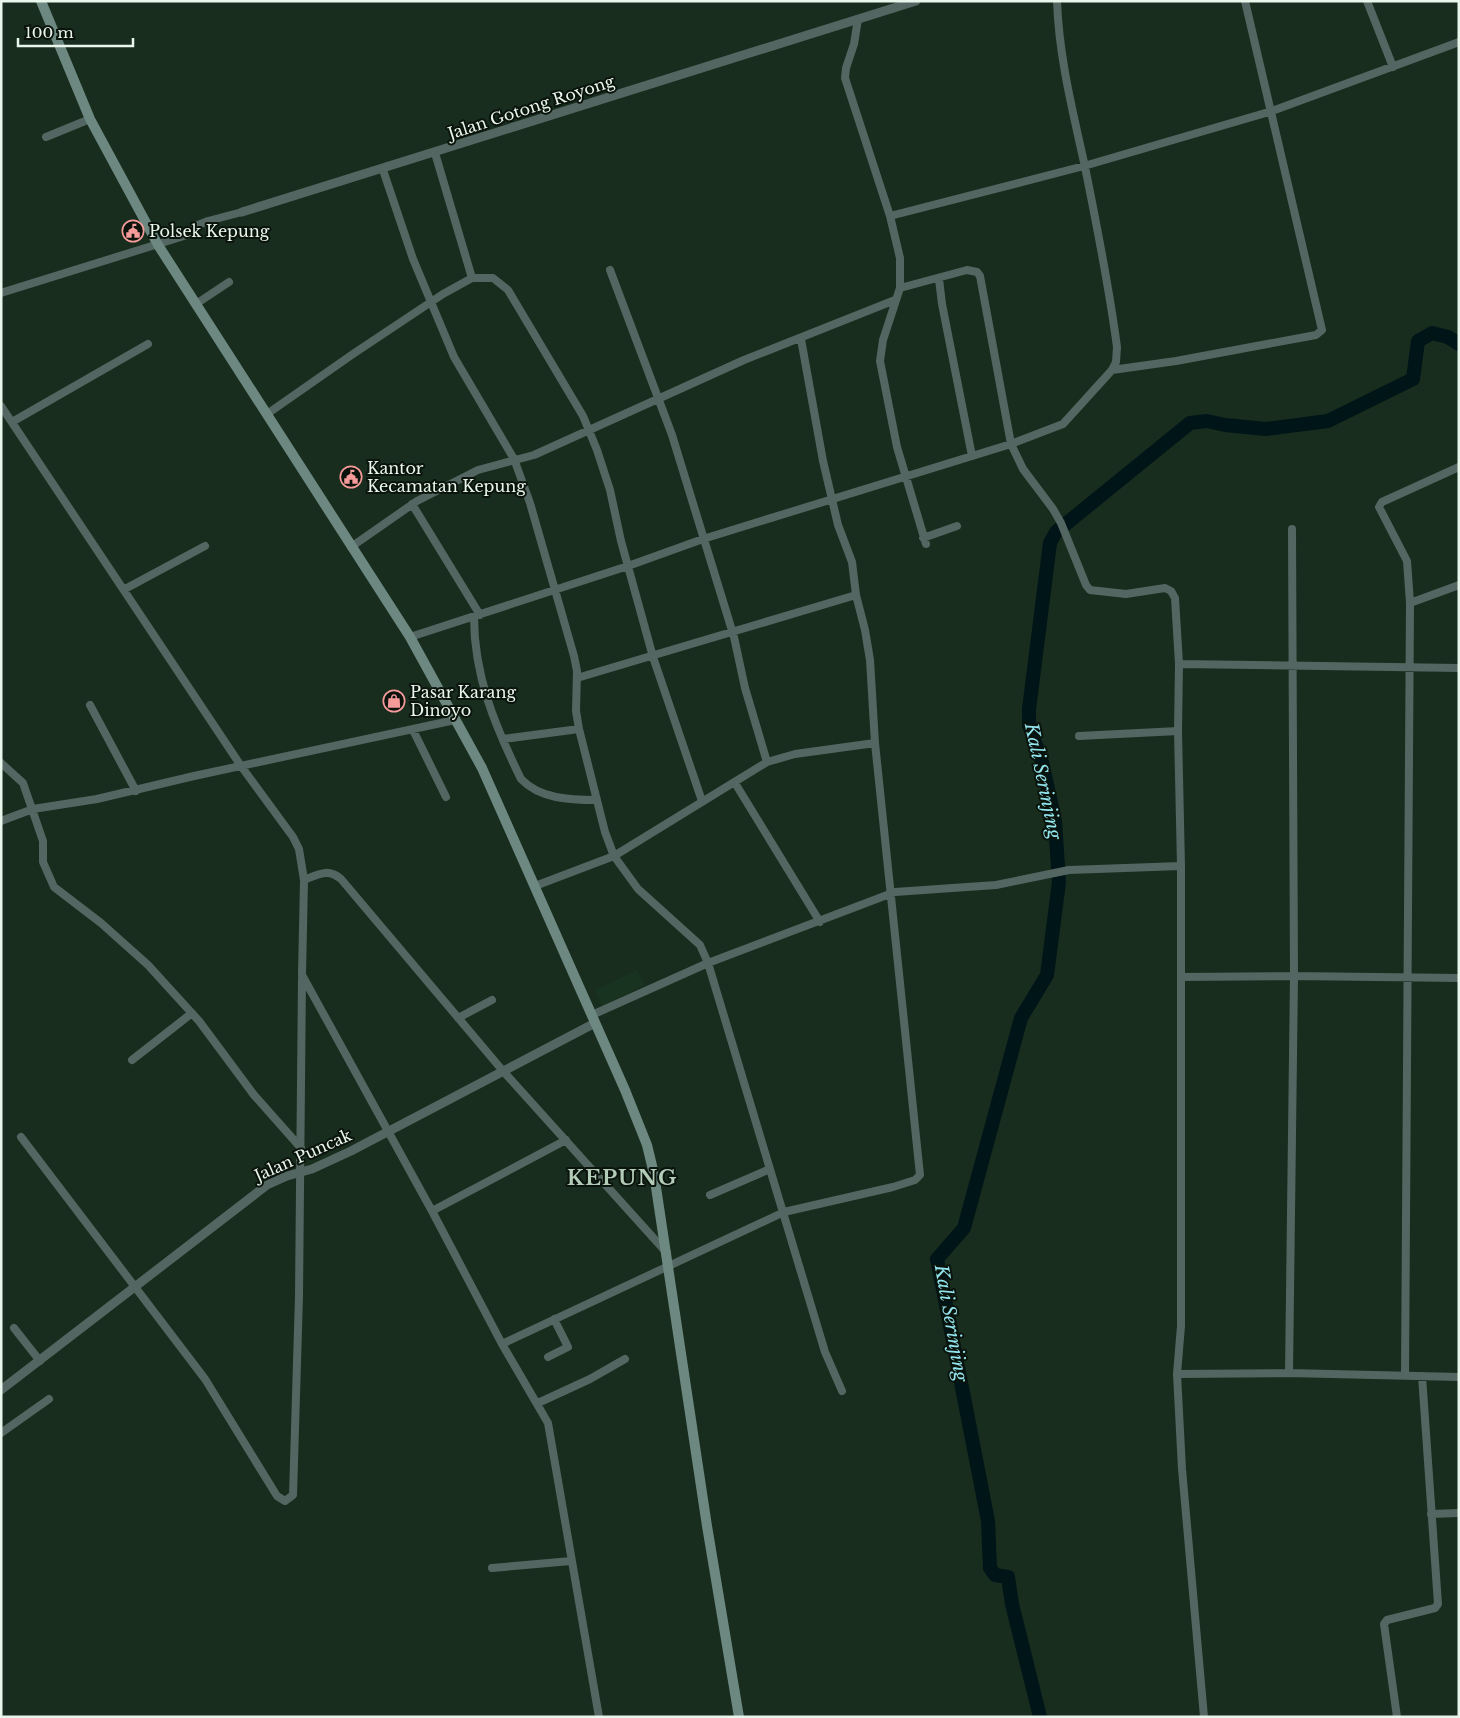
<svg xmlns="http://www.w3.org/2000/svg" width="1460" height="1718" font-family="'Libre Baskerville',serif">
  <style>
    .built { fill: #183420 }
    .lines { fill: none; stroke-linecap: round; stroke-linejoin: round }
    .river { stroke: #001518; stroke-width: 14 }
    .minor { stroke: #546661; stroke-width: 8 }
    .tertiary { stroke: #546661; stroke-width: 9 }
    .secondary { stroke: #6c8881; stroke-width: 10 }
    .labels { text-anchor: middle; stroke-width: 4; stroke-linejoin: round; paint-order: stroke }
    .street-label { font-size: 16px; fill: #e9f6ec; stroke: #0a130c }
    .poi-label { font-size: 16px; fill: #e9f6ec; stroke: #0a130c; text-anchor: start }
    .water-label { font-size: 18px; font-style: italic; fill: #93e5ee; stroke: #0a130c }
    .district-label { font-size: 21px; font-weight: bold; letter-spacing: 1px; fill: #b2ccb8; stroke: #0a130c }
  </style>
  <rect width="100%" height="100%" fill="#182d1e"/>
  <path class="built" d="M637,970L644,985L602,1006L596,990Z"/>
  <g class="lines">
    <path class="river" d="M1040,1717L1012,1604L1008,1577L995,1575L990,1568L988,1521L937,1259L964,1228L1021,1018L1047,975L1059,882L1055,821L1042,762L1029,725V709L1050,543L1056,532L1190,423L1207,421L1225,425L1266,429L1328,421L1413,379L1418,341L1432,333L1448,337L1459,344"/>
    <path class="minor" d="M1367,1L1393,67
      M858,19L854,44L846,68L845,78L890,216L900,258V288L883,340L880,361L897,447L926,544
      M46,137L90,119
      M383,170L413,259L454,357L514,459L530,503L574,656L577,671L576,711L579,729L605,832L614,856L638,889L700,945L708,963L825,1352L842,1391
      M890,216L1084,166L1272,111L1459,42
      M610,270L672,435L734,637L745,688L767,762
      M472,278H493L508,290L583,416L597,450L610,490L621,541L653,657L702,801
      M939,279L942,304L972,456
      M900,288L967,270L977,272L980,276L1011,444L1023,469L1053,509L1061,523L1086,585L1090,590L1126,594L1165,588L1171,591L1175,598L1179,664L1178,731L1181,866V1326L1177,1374L1182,1469L1204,1717
      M1,293L187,235L198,225L208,221L242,212
      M196,304L229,282
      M1112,370L1176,361L1316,335L1322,330L1245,1
      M1,406L241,766L293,837L299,849L304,880L302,975L432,1211L502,1344L548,1423L599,1717
      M267,414L353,354L443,294L472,278L435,153
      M12,422L148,344
      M412,504L480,615
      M923,538L957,526
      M351,547L417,501L478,470L534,455L744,360L895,300
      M125,589L205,546
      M1410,603L1459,585
      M474,617C474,676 495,726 521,779C540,799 570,800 597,800
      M410,637L628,566L703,539L1011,444L1063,424L1112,370L1116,362L1117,347C1109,287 1097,226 1085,167C1073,112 1059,58 1057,1
      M1179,664L1459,668
      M577,678L856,595
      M90,705L136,791
      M413,730L446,797
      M1079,736L1178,731
      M503,739L579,729
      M1,763L23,783L43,841V862L54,887L101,923L148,965L199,1021L254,1095L301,1148
      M735,783L820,922
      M1,821L33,809L97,799L194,776L455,720
      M304,880C319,874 328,868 341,879L503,1071L667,1253
      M535,886L614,856L767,762L795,754L875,743
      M1181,977L1294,976L1459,978
      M592,1015L708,963L895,892L996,885L1069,870L1181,866
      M458,1018L492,1000
      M132,1060L192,1013
      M21,1137L205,1379L277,1496L285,1501L293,1495L299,1296L302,977
      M710,1195L770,1169
      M432,1211L566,1140
      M14,1328L40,1361
      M502,1344L784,1212L893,1187L915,1180L920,1175L875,743L870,660L865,630L856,595L852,562L838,525L823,461L801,339
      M548,1357L568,1347L554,1319
      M1289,1373L1294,976L1292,529
      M1177,1374L1289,1373L1459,1377
      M1405,1375L1410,603L1407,561L1379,507L1382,502L1459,467
      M538,1403L590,1379L625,1359
      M1,1433L49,1399
      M1431,1514L1459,1513
      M492,1568L571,1561
      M1397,1717L1384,1624L1387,1620L1435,1608L1438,1604L1422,1376"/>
    <path class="tertiary" d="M242,212L916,1
      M1,1390L267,1185L287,1176L312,1169L351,1151L595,1023"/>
    <path class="secondary" d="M41,1L90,119L158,245L410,637L482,768L625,1090L647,1145L654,1174L707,1526L739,1717"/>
  </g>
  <defs>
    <g id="civic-ring" transform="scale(1.125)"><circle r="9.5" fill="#0a130c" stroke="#f59b9a" stroke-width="1.5"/><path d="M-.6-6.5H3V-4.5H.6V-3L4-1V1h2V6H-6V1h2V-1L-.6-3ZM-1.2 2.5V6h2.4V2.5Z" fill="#f59b9a"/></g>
    <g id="shop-ring" transform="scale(1.125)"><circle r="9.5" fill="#0a130c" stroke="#f59b9a" stroke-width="1.5"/><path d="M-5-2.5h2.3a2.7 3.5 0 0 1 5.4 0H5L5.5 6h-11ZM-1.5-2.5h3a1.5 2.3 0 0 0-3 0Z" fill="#f59b9a"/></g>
  </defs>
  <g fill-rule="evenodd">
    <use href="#civic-ring" x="133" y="231"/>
    <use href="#civic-ring" x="351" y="477"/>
    <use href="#shop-ring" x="394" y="701"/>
  </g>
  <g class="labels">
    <g class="street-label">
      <text transform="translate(531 107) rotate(-18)" y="6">Jalan Gotong Royong</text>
      <text transform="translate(303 1155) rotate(-24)" y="6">Jalan Puncak</text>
    </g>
    <g class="poi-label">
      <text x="149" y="237">Polsek Kepung</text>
      <text x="367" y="474">Kantor<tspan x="367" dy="18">Kecamatan Kepung</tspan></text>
      <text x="410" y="698">Pasar Karang<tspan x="410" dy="18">Dinoyo</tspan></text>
    </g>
    <g class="water-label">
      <text transform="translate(1043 781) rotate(78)" y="6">Kali Serinjing</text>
      <text transform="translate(951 1323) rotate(80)" y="6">Kali Serinjing</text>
    </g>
    <g class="district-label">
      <text x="622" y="1185">KEPUNG</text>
    </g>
  </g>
  <rect width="1460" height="1718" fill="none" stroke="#e9f6ec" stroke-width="5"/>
  <path d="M18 38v8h115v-8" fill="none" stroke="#e9f6ec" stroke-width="2.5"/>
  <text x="25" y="38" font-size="15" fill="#e9f6ec" stroke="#0a130c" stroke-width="4" paint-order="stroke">100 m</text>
</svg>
